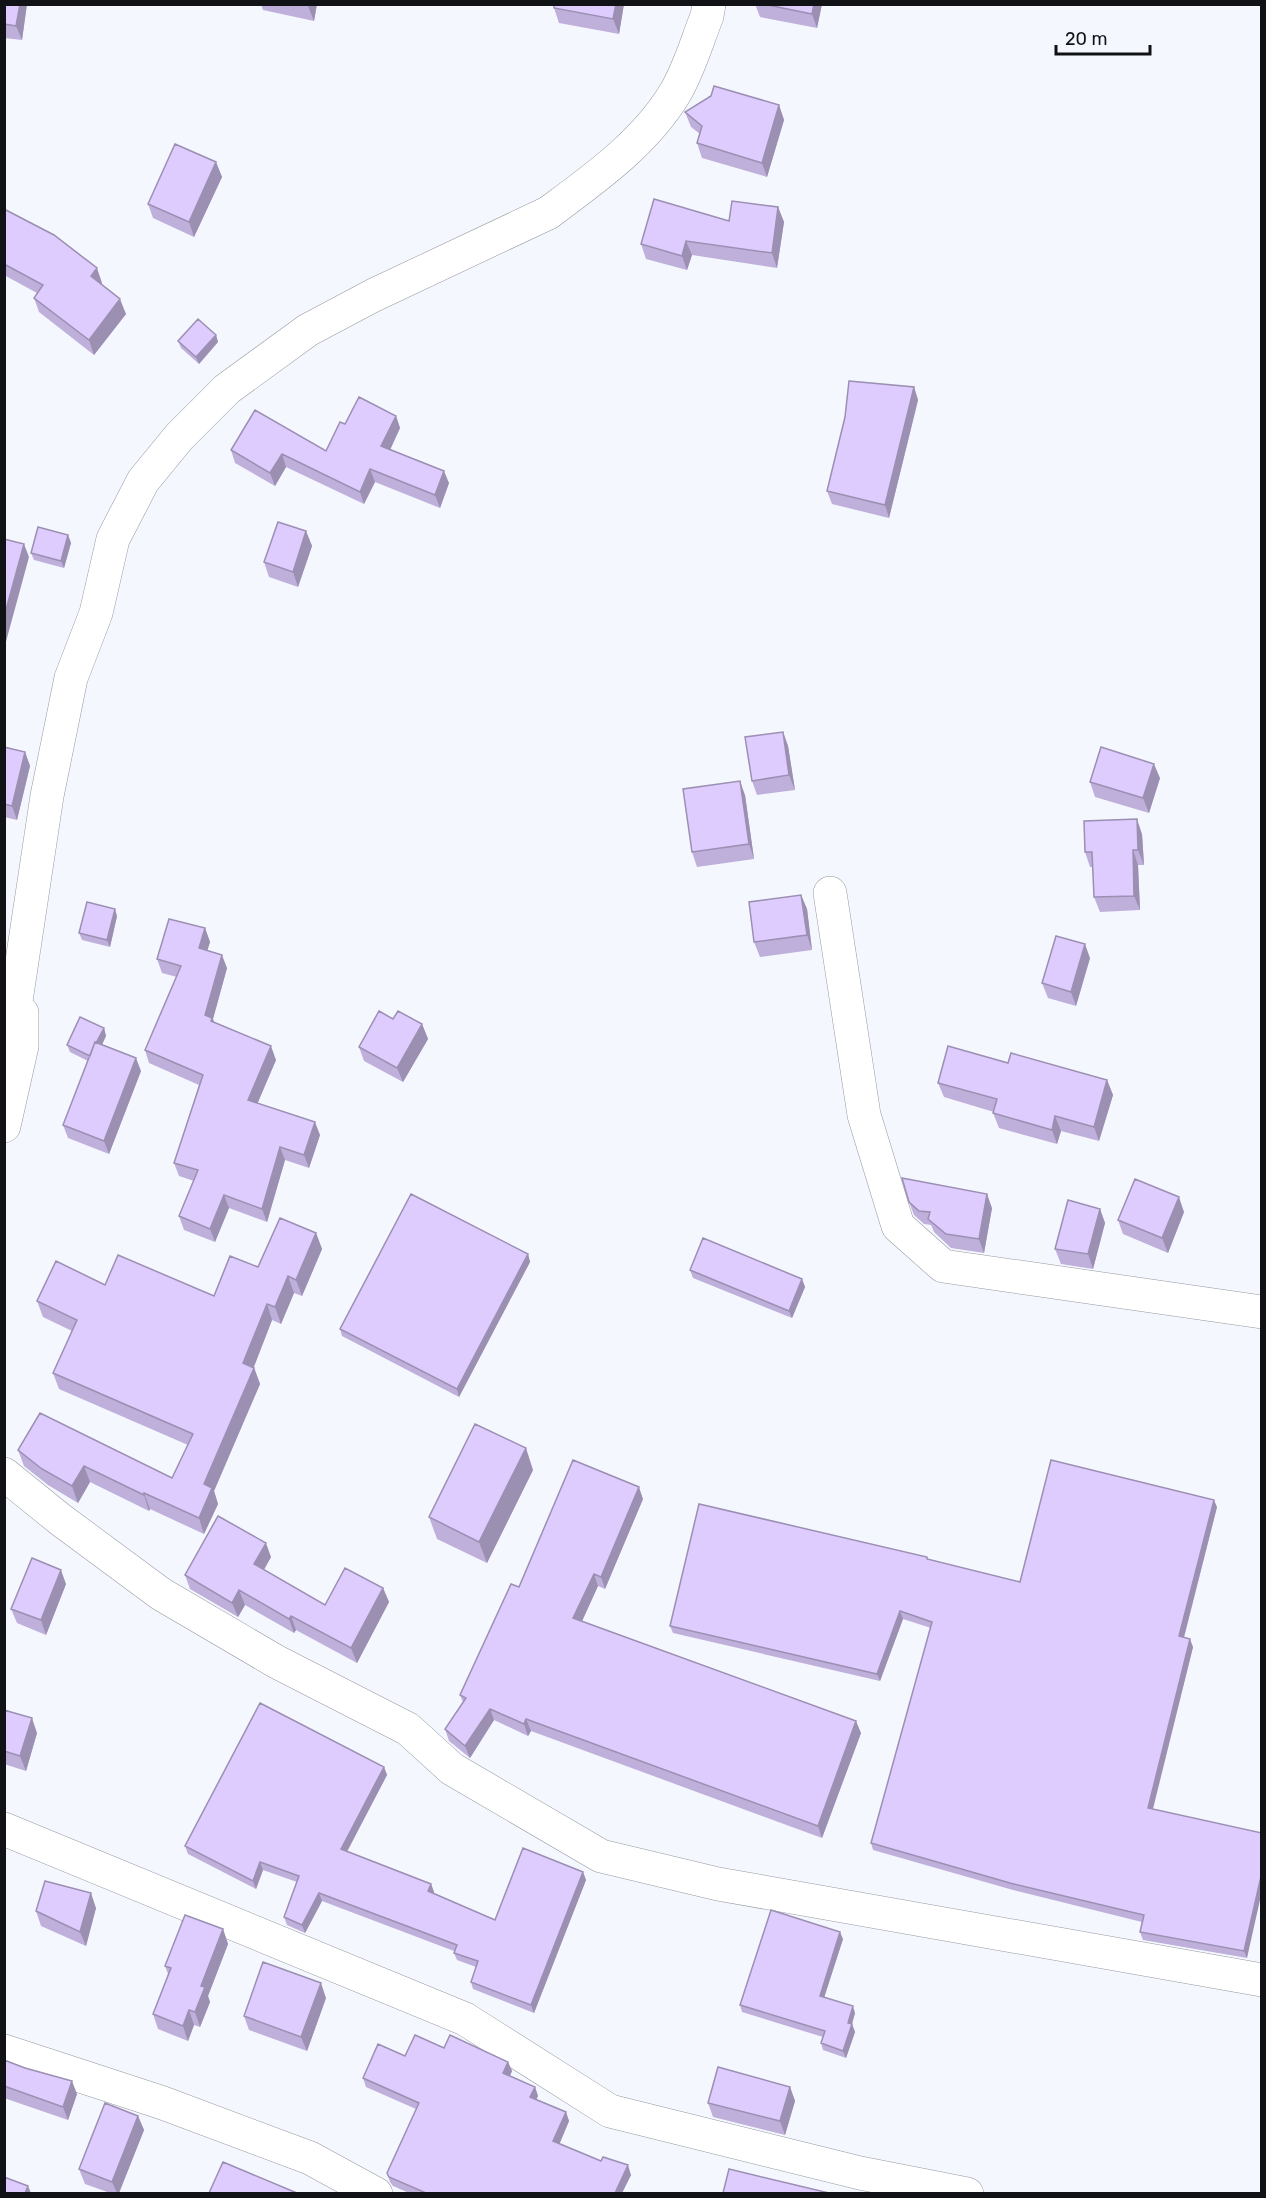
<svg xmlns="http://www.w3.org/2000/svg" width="1266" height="2198" font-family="Rubik,sans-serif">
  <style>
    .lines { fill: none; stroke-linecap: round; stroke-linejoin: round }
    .street-casing { stroke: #9699a1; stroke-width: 34 }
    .secondary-casing { stroke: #9699a1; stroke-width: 34 }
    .street { stroke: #fff; stroke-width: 33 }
    .secondary { stroke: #fff; stroke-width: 33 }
    .wall { fill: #bfafdb }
    .shaded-wall { fill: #9b8fb2 }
    .building { fill: #deccff; stroke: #9b8fb2; stroke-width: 1.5 }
  </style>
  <rect width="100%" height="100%" fill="#f5f7ff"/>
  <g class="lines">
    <g class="street-casing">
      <path id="street" d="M548,213C594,179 645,143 675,93C689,70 697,41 707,16L709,4
        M830,893L864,1115L898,1226L943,1266L1262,1312
        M4,1474L61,1520L161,1594L277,1662L408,1729L452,1769L601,1856L718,1884L1262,1980
        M4,1829L465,2019L610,2111L860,2173L967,2194
        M4,2051L163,2103L310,2158L376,2194"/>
    </g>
    <g class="secondary-casing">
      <path id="secondary" d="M4,1126L22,1046V1013L14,1014L47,796L71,678L96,613L113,539L143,481L179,437L227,389L308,330L374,295L548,213"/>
    </g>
    <use href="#street" class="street"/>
    <use href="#secondary" class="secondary"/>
  </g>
  <path class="wall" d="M4,4H27L22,40L4,38Z
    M261,4H317L314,21L263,10Z
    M554,4H624L619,34L559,23L554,8Z
    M755,4H822L817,28L760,17Z
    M779,105L784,120L767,177L702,158L697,143L700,134L691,127L685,112Z
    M216,162L222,177L194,237L153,218L148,204Z
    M778,207L784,222L777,268L692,255L687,270L646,259L641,244L729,221Z
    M4,209L102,283L101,284L126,314L94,355L39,312L34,298L37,293L4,275Z
    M216,335L218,342L199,364L181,348L178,341Z
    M914,387L918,400L889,518L832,504L827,491Z
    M396,416L400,428L390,449L449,483L440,508L375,482L364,504L286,467L275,486L235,463L231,450L326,451L345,424Z
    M306,531L312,546L298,587L269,577L264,562Z
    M68,535L71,543L64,568L34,560L31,553Z
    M783,732L788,746L795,790L757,795L752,781Z
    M4,747L25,752L30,766L17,820L4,817Z
    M1160,778L1149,813L1095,797L1090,782Z
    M745,795L754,859L697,867L692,852Z
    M1142,834L1144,865H1138L1140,910L1100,912L1094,897L1093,867H1090L1085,852Z
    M801,895L807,909L812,950L760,957L754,942Z
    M117,916L110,947L82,940L79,933Z
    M205,928L210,942L207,950L227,968L213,1019L214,1022L276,1060L257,1103L320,1135L309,1168L285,1160L267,1222L229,1208L215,1242L184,1230L179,1216L194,1181L179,1176L174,1163L199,1085L149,1063L145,1050L177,977L162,973L157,959Z
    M1090,958L1076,1006L1048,998L1042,983Z
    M393,1019L422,1024L428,1039L403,1082L364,1061L359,1047Z
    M104,1028L106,1036L102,1045L141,1071L109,1154L68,1138L63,1125L88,1061L70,1052L67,1045Z
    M1008,1063L1107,1080L1113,1095L1099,1141L1061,1131L1057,1144L999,1128L993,1113L994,1112L944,1097L938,1083Z
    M909,1202L992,1208L984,1253L951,1248L934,1232L931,1225L924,1224L914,1215Z
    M1100,1209L1105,1223L1093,1269L1061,1264L1055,1249Z
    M1184,1212L1168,1253L1123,1234L1118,1220Z
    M316,1233L322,1249L302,1296L294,1293L281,1324L272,1320L254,1367L260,1384L214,1491L218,1504L204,1534L150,1509L149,1511L90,1482L78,1503L48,1485L24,1466L18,1450L172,1478L188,1445L59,1389L53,1373L72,1331L43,1317L37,1301L105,1285L214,1296Z
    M528,1254L530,1262L459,1397L342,1336L340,1329Z
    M690,1270L802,1279L805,1287L792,1318L693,1278Z
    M533,1470L487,1563L437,1539L429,1517Z
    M643,1499L605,1589L598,1586L582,1621L861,1733L822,1838L531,1731L528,1736L494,1720L470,1758L449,1741L445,1729L463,1702L460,1695L519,1587Z
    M1217,1507L1184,1638L1193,1647L1153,1809L1262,1833L1247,1958L1143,1940L1140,1932L1142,1922L1013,1890L873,1850L871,1843L931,1628L903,1619L880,1681L673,1633L670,1626L927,1557L928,1559L1020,1582Z
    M271,1557L264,1570L325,1605L383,1588L389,1602L357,1663L296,1630L294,1633L245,1605L238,1617L190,1589L185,1575Z
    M66,1584L46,1635L17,1623L11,1609Z
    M4,1710L37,1733L26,1771L4,1764Z
    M384,1767L387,1775L347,1852L431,1884L434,1892L433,1893L495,1920L583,1872L586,1880L534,2013L473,1989L471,1982L476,1967L457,1960L454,1953V1951L322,1901L305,1933L287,1925L284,1917L297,1882L263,1870L256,1889L188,1854L185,1846Z
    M96,1908L86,1946L41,1926L36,1911Z
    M223,1929L228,1944L208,1996L210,2002L200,2027L194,2025L188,2041L158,2029L153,2014L168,1974L165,1966Z
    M843,1939L824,1998L855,2013L852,2024L855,2032L846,2058L823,2050L821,2043L823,2037L742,2012L740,2005Z
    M326,1998L307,2051L249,2030L244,2016Z
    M444,2048L508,2062L512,2071L510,2076L535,2087L538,2096L536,2100L566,2112L569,2121L559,2144L631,2175L622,2193H409L393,2186L390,2182L387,2173L416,2109L366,2087L363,2078L405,2056Z
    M4,2060L77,2094L68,2120L4,2098Z
    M790,2087L795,2101L785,2135L713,2117L708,2103Z
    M138,2116L144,2130L119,2193H110L85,2184L79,2169Z"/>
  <path class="shaded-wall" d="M20,4H27L22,40L16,26Z
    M309,4H317L314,21L308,6Z
    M616,4H624L619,34L613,19Z
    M814,4H822L817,28L812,14Z
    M779,105L784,120L767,177L762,163Z
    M216,162L222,177L194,237L189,222Z
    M778,207L784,222L777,268L772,253Z
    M686,241L692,255L687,270L682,256Z
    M97,268L102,283L96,290L91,276Z
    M120,299L126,314L94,355L89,340Z
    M216,335L218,342L199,364L196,357Z
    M914,387L918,400L889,518L885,505Z
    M396,416L400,428L386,459L381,446Z
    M282,454L286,467L275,486L270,473Z
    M370,469L375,482L364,504L360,492Z
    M444,471L449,483L440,508L435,495Z
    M306,531L312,546L298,587L293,572Z
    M68,535L71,543L64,568L61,561Z
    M24,544L29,557L4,649V617Z
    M783,732L788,746L795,790L789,775Z
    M25,752L30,766L17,820L12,806Z
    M1154,764L1160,778L1149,813L1143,798Z
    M740,781L745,795L754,859L749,844Z
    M1137,819L1142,834L1144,865L1138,850Z
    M1133,850L1138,865L1140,910L1134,896Z
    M801,895L807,909L812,950L807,935Z
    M115,909L117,916L110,947L107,940Z
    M205,928L210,942L204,962L199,948Z
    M1085,944L1090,958L1076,1006L1071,992Z
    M222,955L227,968L213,1019L217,1031L205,1015Z
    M422,1024L428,1039L403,1082L397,1068Z
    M104,1028L106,1036L93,1063L90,1056Z
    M271,1046L276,1060L253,1114L248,1100Z
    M136,1058L141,1071L109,1154L104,1141Z
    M1107,1080L1113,1095L1099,1141L1094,1127Z
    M1055,1116L1061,1131L1057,1144L1052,1130Z
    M315,1122L320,1135L309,1168L304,1155Z
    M280,1147L285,1160L267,1222L262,1209Z
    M987,1194L992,1208L984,1253L979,1239Z
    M224,1195L229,1208L215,1242L210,1229Z
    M1179,1197L1184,1212L1168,1253L1162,1238Z
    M1100,1209L1105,1223L1093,1269L1088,1254Z
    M316,1233L322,1249L302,1296L296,1280Z
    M528,1254L530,1262L459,1397L457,1389Z
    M288,1276L294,1293L281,1324L275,1307Z
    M802,1279L805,1287L792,1318L789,1311Z
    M267,1304L272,1320L249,1379L254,1368L260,1384L214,1491L218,1504L204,1534L199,1518L204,1484L243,1363Z
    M526,1448L533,1470L487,1563L479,1542Z
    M84,1466L90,1482L78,1503L72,1486Z
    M639,1487L643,1499L605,1589L601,1577Z
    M144,1493L150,1509L149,1511L144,1495Z
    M1214,1500L1217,1507L1182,1644L1179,1636Z
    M266,1543L271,1557L259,1578L254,1564Z
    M61,1570L66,1584L46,1635L41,1620Z
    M594,1574L598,1586L578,1630L573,1618Z
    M383,1588L389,1602L357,1663L351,1648Z
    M239,1590L245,1605L238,1617L232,1603Z
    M900,1611L903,1619L880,1681L877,1674Z
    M291,1616L296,1630L294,1633L289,1619Z
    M1190,1639L1193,1647L1151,1816L1148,1808Z
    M490,1709L494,1720L470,1758L465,1746Z
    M32,1718L37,1733L26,1771L20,1756Z
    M526,1719L531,1731L528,1736L524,1724Z
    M856,1721L861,1733L822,1838L818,1826Z
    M384,1767L387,1775L344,1857L341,1849Z
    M260,1862L263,1870L256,1889L253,1881Z
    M583,1872L586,1880L534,2013L531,2005Z
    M1262,1872V1891L1247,1958L1244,1951Z
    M431,1884L434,1892L431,1899L428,1891Z
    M91,1893L96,1908L86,1946L80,1932Z
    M319,1893L322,1901L305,1933L302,1925Z
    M223,1929L228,1944L208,1996L210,2002L200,2027L195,2012L201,1986Z
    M840,1932L843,1939L822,2004L820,1996Z
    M321,1983L326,1998L307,2051L301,2037Z
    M853,2006L855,2013L851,2027L852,2024L855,2032L846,2058L843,2051L848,2023Z
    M189,2010L194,2025L188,2041L183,2026Z
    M508,2062L512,2071L507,2082L503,2073Z
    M72,2081L77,2094L68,2120L63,2107Z
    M535,2087L538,2096L533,2106L530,2097Z
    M790,2087L795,2101L785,2135L780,2121Z
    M566,2112L569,2121L557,2150L553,2141Z
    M138,2116L144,2130L119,2193H117L112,2182Z
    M628,2165L631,2175L622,2193H615Z
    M28,2186L31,2193H25Z"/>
  <path class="building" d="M4,4H20L16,26L4,24Z
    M554,4H616L613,19L554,8Z
    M763,4H814L812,14Z
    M714,86L779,105L762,163L697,143L702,126L685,112L711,96Z
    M175,144L216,162L189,222L148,204Z
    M654,199L729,221L732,201L778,207L772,253L686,241L682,256L641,244Z
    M4,209L54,235L97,268L91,276L120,299L89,340L34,298L43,285L4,264Z
    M198,319L216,335L196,357L178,341Z
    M849,381L914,387L885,505L827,491L845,417Z
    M359,397L396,416L381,446L444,471L435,495L370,469L360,492L282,454L270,473L231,450L255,410L326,451L340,422L345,424Z
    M278,522L306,531L293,572L264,562Z
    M38,527L68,535L61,561L31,553Z
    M4,539L24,544L4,617Z
    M783,732L789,775L752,781L745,737Z
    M4,747L25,752L12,806L4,804Z
    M1101,747L1154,764L1143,798L1090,782Z
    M740,781L749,844L692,852L683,789Z
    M1137,819L1138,850H1133L1134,896L1094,897L1092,852H1085L1084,821Z
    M801,895L807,935L754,942L749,902Z
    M87,902L115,909L107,940L79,933Z
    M169,919L205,928L199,948L222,955L205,1015L212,1018L211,1021L271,1046L248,1100L315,1122L304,1155L280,1147L262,1209L224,1195L210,1229L179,1216L198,1170L174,1163L203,1075L145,1050L181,966L157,959Z
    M1056,936L1085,944L1071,992L1042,983Z
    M379,1011L393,1019L398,1011L422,1024L397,1068L359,1047Z
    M80,1017L104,1028L96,1043L95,1042L90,1056L67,1045Z
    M95,1042L136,1058L104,1141L63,1125Z
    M948,1046L1008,1063L1011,1053L1107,1080L1094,1127L1055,1116L1052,1130L993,1113L997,1099L938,1083Z
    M902,1178L987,1194L979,1239L946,1234L928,1219L930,1212L919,1211L909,1202Z
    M1135,1179L1179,1197L1162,1238L1118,1220Z
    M411,1194L528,1254L457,1389L340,1329Z
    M1068,1200L1100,1209L1088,1254L1055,1249Z
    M280,1218L316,1233L296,1280L288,1276L275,1307L267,1304L243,1363L254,1368L204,1484L212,1488L199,1518L144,1493V1495L84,1466L72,1486L42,1469L18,1450L40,1413L172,1478L193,1434L53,1373L77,1320L37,1301L56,1261L105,1285L118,1255L214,1296L230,1256L258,1267Z
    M703,1238L802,1279L789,1311L690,1270Z
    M475,1424L526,1448L479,1542L429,1517Z
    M573,1460L639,1487L601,1577L594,1574L573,1618L856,1721L818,1826L526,1719L524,1724L490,1709L465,1746L445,1729L466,1698L460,1695L511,1584L519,1587Z
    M1051,1460L1214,1500L1179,1636L1190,1639L1148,1808L1262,1833V1872L1244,1951L1140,1932L1144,1915L1010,1883L871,1843L932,1622L900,1611L877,1674L670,1626L699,1504L927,1557V1559L1020,1582Z
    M218,1516L266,1543L254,1564L325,1605L345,1568L383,1588L351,1648L291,1616L289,1619L239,1590L232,1603L185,1575Z
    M32,1558L61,1570L41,1620L11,1609Z
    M260,1703L384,1767L341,1849L431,1884L428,1891L495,1920L523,1848L583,1872L531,2005L471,1982L478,1961L454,1953L457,1945L319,1893L302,1925L284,1917L299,1876L260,1862L253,1881L185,1846Z
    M4,1710L32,1718L20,1756L4,1751Z
    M45,1881L91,1893L80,1932L36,1911Z
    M771,1910L840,1932L820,1996L853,2006L848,2023L852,2024L843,2051L821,2043L825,2031L740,2005Z
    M185,1915L223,1929L201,1986L205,1987L195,2012L189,2010L183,2026L153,2014L171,1968L165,1966Z
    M263,1962L321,1983L301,2037L244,2016Z
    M415,2035L444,2048L450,2035L508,2062L503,2073L535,2087L530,2097L566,2112L553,2141L601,2161L603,2157L628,2165L615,2193H426L389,2177L387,2173L419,2103L363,2078L378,2044L405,2056Z
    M4,2060L25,2068L72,2081L63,2107L4,2086Z
    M718,2067L790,2087L780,2121L708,2103Z
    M105,2103L138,2116L112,2182L79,2169Z
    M223,2162L297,2193H209Z
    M729,2169L829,2193H723Z
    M4,2177L28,2186L25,2193H4Z"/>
  <rect width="1266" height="2198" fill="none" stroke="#111215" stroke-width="12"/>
  <path d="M1056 45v9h94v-9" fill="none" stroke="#111215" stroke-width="3"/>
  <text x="1065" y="45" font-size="18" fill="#111215" stroke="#f5f7ff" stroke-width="4.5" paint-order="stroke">20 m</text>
</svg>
